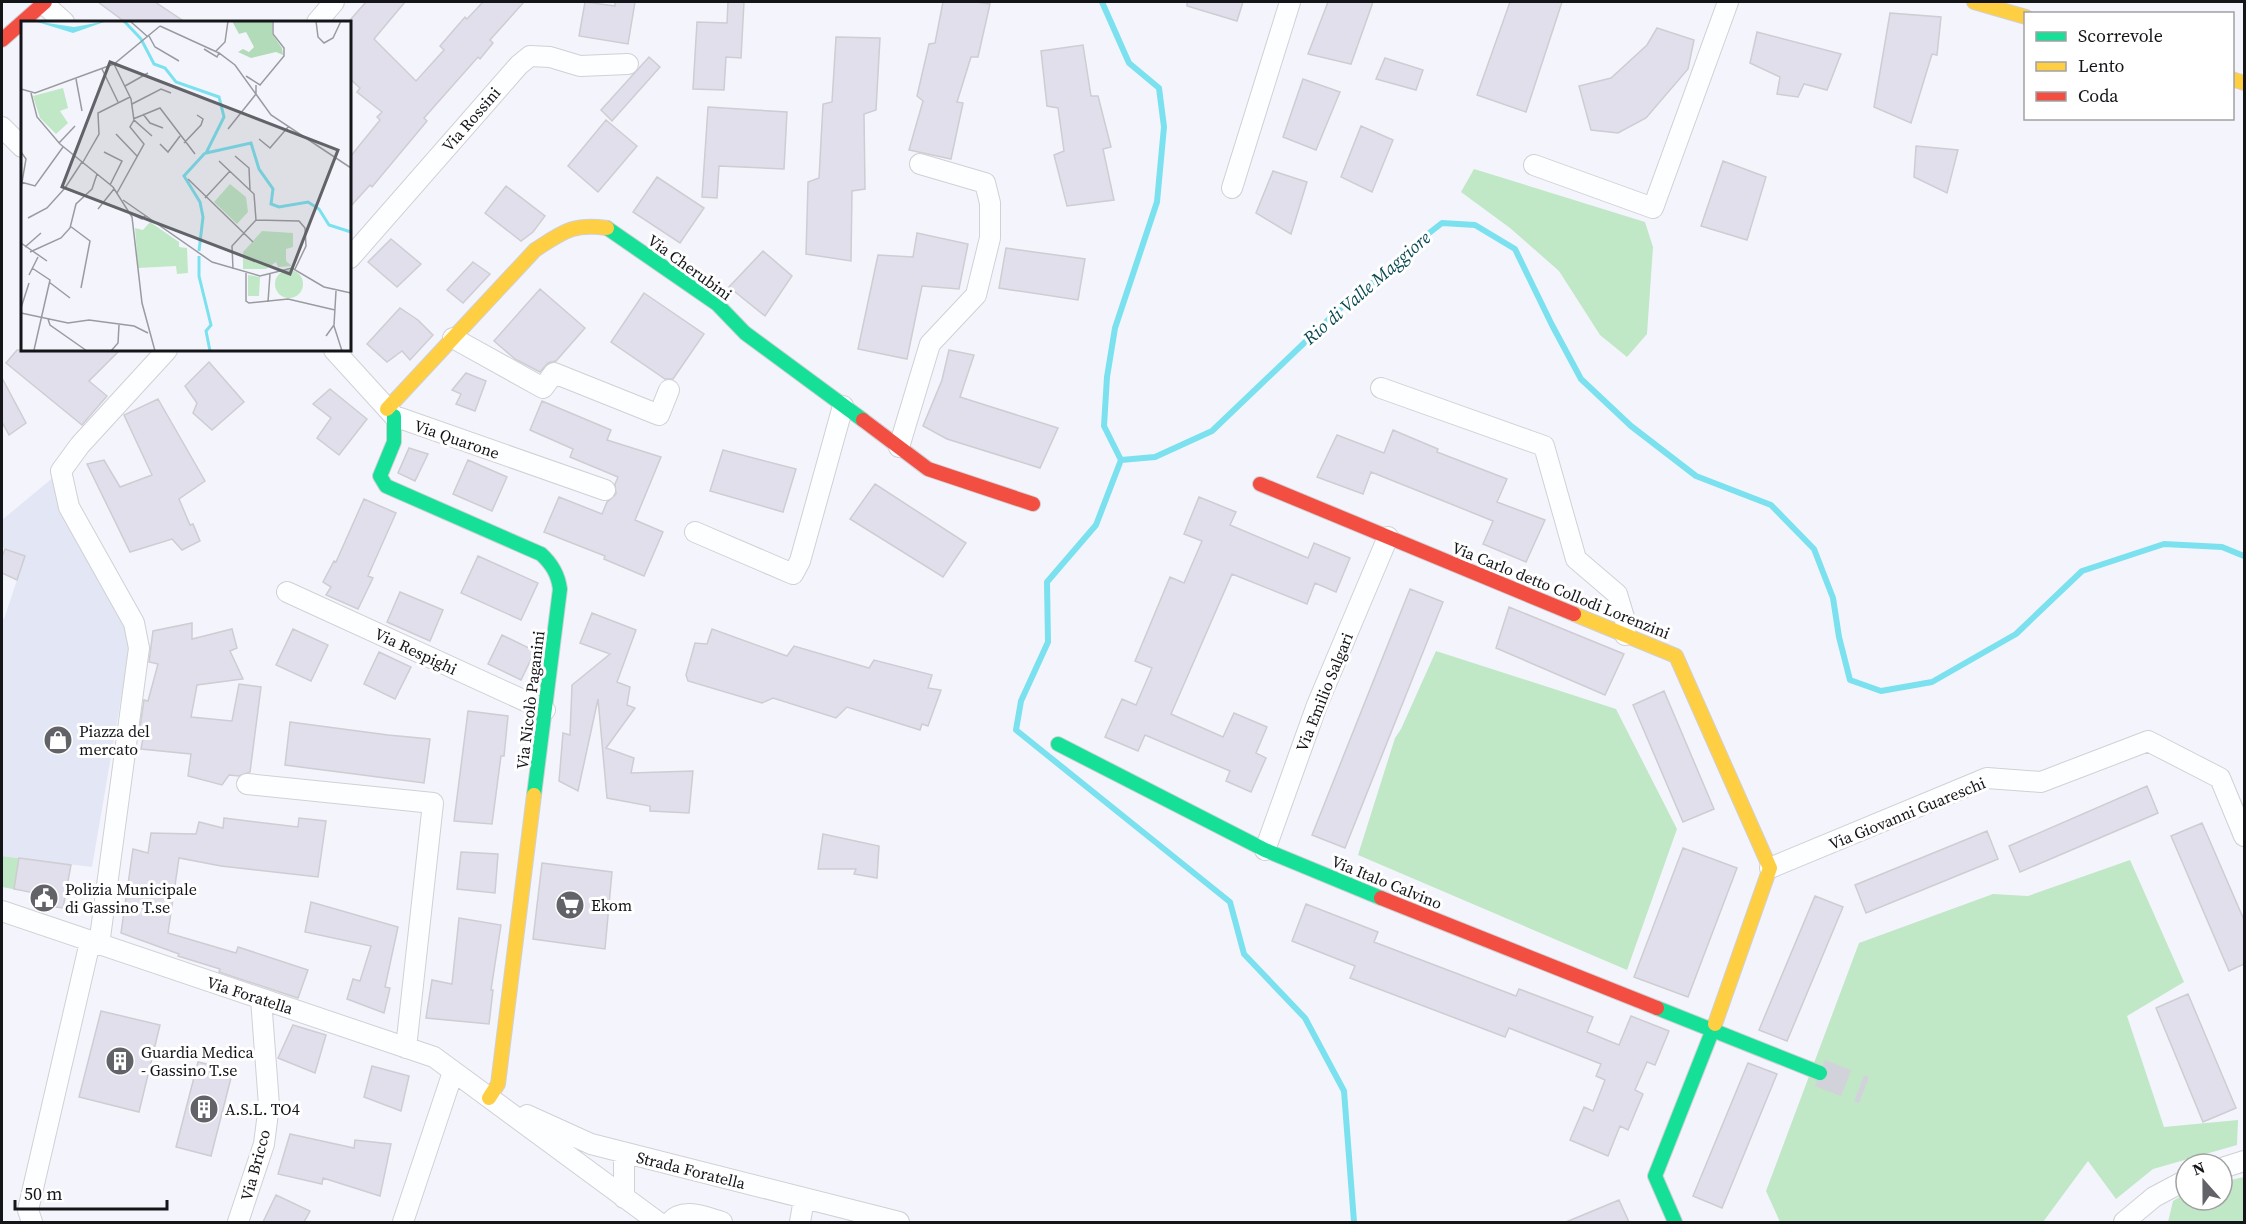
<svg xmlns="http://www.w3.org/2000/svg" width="2246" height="1224" font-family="'Source Serif 4',serif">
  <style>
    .built { fill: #e3e6f4 }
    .green { fill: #c0e7c6 }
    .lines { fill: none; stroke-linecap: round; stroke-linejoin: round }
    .stream { stroke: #7be1ef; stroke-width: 6 }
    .building { fill: #e1dfec; stroke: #cdcdd2; stroke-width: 1.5 }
    .secondary-tunnel { stroke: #d2d3da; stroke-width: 28; stroke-dasharray: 28 14; stroke-linecap: butt }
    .street-casing { stroke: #d0d0d5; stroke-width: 22 }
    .fast-casing { stroke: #d0d0d5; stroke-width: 16 }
    .slow-casing { stroke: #d0d0d5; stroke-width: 16 }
    .jam-casing { stroke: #d0d0d5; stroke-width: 16 }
    .street { stroke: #fdfeff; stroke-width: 20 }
    .fast { stroke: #16e098; stroke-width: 14 }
    .slow { stroke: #ffcf43; stroke-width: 14 }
    .jam { stroke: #f24e42; stroke-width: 14 }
    .labels { text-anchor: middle; stroke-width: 6; stroke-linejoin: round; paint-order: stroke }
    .street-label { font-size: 16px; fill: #141519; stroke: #fff }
    .poi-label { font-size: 16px; fill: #141519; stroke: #fff; text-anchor: start }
    .water-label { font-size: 18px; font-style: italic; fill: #074950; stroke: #fff }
    .inset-river { fill: none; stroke: #7be1ef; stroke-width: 3 }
    .inset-road { fill: none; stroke: #9a9ba1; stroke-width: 1.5 }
    .view { fill: #626368; fill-opacity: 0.15; stroke: #626368; stroke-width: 3 }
    .inset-edge { fill: none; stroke: #141519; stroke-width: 3 }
  </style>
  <rect width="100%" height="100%" fill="#f4f5fc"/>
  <path class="built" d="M61,471L134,623L92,867L2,856V618L4,619L25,556L2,547V520Z"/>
  <path class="green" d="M1474,169L1645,222L1653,247L1647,334L1627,357L1600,335L1559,271L1510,228L1461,192Z
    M1436,651L1616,709L1677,829L1627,970L1358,855L1395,738L1401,729Z
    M2,856L71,865L63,908L34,904V893L2,887Z
    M2130,860L2184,982L2127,1016L2164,1127L2238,1120L2237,1145L2153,1169L2116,1199L2088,1161L2043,1222H1780L1766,1191L1859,943L1993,894L2028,896Z
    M2244,1177V1222H2168L2173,1201L2186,1193V1200H2222V1182Z"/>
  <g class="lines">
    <path class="stream" d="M1102,2L1129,63L1159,88L1164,127L1157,202L1115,328L1107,377L1104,426L1121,460L1155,457L1212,431L1348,301L1391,269L1410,248L1442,223L1475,225L1515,249L1552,325L1581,379L1631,426L1696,476L1771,505L1814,549L1833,598L1839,637L1850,680L1881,691L1932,682L2016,634L2082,571L2164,544L2222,547L2244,556
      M1121,460L1096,525L1047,582L1048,642L1021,701L1016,730L1230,902L1244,954L1305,1018L1344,1091L1354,1222"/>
  </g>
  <path class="building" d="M98,2H155L185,22H125Z
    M366,2H405L374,39L416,81L444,50L440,46L465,17L467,19L483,2H524L490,40L493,43L480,59L478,57L424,118L427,121L372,187L370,185L350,207V157L380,120L377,117L382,112L357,92L360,88L350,79V20Z
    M585,2L615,6V2H635L628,44L579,36Z
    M728,2H744L741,58L726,57L724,90L693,89L697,22L727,23Z
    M943,2H976L990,4L978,57H971L957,102L963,103L951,159L909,150L923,101L917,96L929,44L935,43Z
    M1187,2H1243L1237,21L1187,6Z
    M1328,2H1373L1351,64L1308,54Z
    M1510,2H1562L1526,112L1477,95Z
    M1890,13L1941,17L1937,55L1932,54L1911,123L1874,107Z
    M1657,28L1694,40L1688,69L1646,118L1618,133L1591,130L1579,86L1611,78L1647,45Z
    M1757,32L1841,54L1827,90L1804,84L1798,97L1777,94L1780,77L1750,63Z
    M836,37L880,38L876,110L864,114L865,189L852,191L851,261L806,254L808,182L819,178L823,104L832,102Z
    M1083,45L1091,96H1098L1111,147L1103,149L1114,200L1067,206L1054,155L1064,151L1058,108L1047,106L1041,51Z
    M649,57L660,67L612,121L601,110Z
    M1385,58L1423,70L1416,90L1376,79Z
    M1303,79L1340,92L1316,150L1283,137Z
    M708,107L787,112L784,169L719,166L717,198L702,197Z
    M606,120L637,146L598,192L568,166Z
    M1361,126L1393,140L1372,192L1341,177Z
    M1916,146L1958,150L1947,193L1914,177Z
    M1723,161L1766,177L1747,240L1701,226Z
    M1273,171L1307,182L1291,234L1256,213Z
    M657,177L704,208L680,243L633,212Z
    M506,186L545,216L533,232L521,241L485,213Z
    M917,233L968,244L959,289L922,286L907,359L858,349L878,255L913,257Z
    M391,239L421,264L397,287L368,262Z
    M1006,248L1085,259L1078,300L999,288Z
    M763,251L792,276L765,316L729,287Z
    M473,262L490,274L463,303L447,290Z
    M540,289L585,328L556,361L548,363L540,372L515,359L494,341Z
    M644,293L704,334L673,379H665L611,342Z
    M400,308L418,320L433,335L410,360L402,351L387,362L367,344Z
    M17,350H120L89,381L107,396L82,425L6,363Z
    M949,350L974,355L960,397L1058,428L1040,468L947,439L923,426L942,380Z
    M209,362L244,402L212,430L193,413L197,403L185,386Z
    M466,373L486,381L475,411L456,404L461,394L452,390Z
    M2,378L26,423L9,435L2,422Z
    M330,389L367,419L339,455L317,438L331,418L313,404Z
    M158,399L205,481L179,499L190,525L193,524L200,541L182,550L172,539L130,552L87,464L104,460L120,487L152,475L124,415Z
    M542,401L611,430L607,440L661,457L635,520L663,532L644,576L604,559L605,556L544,532L559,497L602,514L607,502L616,494L615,484L618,477L570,457L573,449L530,430Z
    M1393,430L1438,449L1437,452L1507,479L1497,502L1545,520L1526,562L1483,544L1493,521L1441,500L1371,472L1363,494L1317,477L1337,435L1384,453Z
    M409,448L428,454L415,481L398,473Z
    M723,450L796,469L783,512L710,491Z
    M468,460L507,477L492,511L453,494Z
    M875,484L966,543L943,577L850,519Z
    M1199,497L1236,512L1230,525L1308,558L1314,543L1350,558L1336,592L1315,583L1307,604L1232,574L1171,714L1223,737L1234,713L1267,727L1256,753L1266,758L1251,792L1226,781L1230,771L1145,735L1138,751L1105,737L1122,699L1136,705L1152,668L1135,661L1170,577L1184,583L1202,541L1184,534Z
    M364,499L396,513L368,576L373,578L358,609L326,595L331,587L323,582L334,561L336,562Z
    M5,549L25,556L17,580L2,573V557Z
    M478,556L538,583L521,620L461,593Z
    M1410,589L1443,602L1345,848L1312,835Z
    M400,592L443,610L430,641L387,622Z
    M1509,607L1624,654L1605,695L1496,648Z
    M592,613L636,630L617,682L630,687L627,705L635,708L606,748L634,758L631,773L693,771L689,813L650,811V806L607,798L598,699L578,791L559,781L563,733L570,735L572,685L610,654L580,643Z
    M192,623V639L232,629L237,648L230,651L243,679L197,685L191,717L232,721L239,684L261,687L250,772L239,776L229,775L222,785L188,776L191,754L141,749L145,728L140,727L144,700L148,701L158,664L149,662L153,631Z
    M293,629L328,645L311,681L276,665Z
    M712,629L787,656L794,646L869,668L874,660L932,675L928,688L941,690L928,726L922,724L920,730L847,707L836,718L773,698L762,703L688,681L686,675L695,643L707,644Z
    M502,635L535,651L521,680L488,664Z
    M379,652L411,667L395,699L364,684Z
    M1664,691L1714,809L1683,822L1633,705Z
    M468,711L508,716L504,756H501L492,824L454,821Z
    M290,722L388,735L430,739L424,783L285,765Z
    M2147,786L2158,813L2020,872L2009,846Z
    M224,818L298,827L299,818L326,821L318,877L221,866L179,858L168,933L236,953L238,947L308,970L298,998L219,972L220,969L178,956L179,954L121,933L133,849L148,853L151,833L196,834L199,822L223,828Z
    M2202,823L2244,920V964L2229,971L2171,836Z
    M1987,831L1998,859L1866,913L1855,885Z
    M823,834L879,846L877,878L854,874L856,869H818Z
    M1683,848L1737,868L1688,997L1634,977Z
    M461,852L498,854L495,893L457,889Z
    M19,858L71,865L63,908L34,904L35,893L14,889Z
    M542,863L612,872L605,949L533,939Z
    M1815,896L1843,907L1787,1041L1759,1030Z
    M311,902L398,927L385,987L390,988L384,1013L347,999L353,979L360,981L371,946L305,932Z
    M1306,904L1378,932L1374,942L1516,996L1519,989L1593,1017L1587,1032L1619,1045L1631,1016L1669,1031L1655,1065L1647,1062L1635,1090L1643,1094L1628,1130L1620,1126L1608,1156L1570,1140L1584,1107L1593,1111L1605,1080L1596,1076L1601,1064L1509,1028L1505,1037L1350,978L1355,966L1292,941Z
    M459,918L501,925L491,990H493L489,1024L426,1018L432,980L452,984Z
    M2188,994L2236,1108L2203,1122L2156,1008Z
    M101,1011L160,1025L139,1112L79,1097Z
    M293,1025L326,1035L315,1073L278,1058Z
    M198,1062L233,1070L211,1156L176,1147Z
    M1748,1063L1777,1074L1722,1208L1693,1196Z
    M372,1066L409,1076L401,1111L364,1097Z
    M290,1134L354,1148L355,1140L391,1144L380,1196L323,1178L322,1184L278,1174Z
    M276,1195L310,1211L304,1222H263Z
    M1619,1200L1629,1222H1566Z"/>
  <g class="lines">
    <path class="secondary-tunnel" d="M1820,1073L1864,1090"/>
    <g class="street-casing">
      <path id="street" d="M43,3L64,22
        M317,22L334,2
        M2,127L22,147
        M1534,165L1653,208L1728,2
        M1232,188L1290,2
        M350,258L519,65L530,56L550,57L580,66L628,64
        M453,338L543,388L554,373L659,415L669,390
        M334,350L394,416L605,490
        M1381,388L1544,446L1576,559L1617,594L1626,624L1625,635
        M899,447L930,344L976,295L990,238V203L985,183L920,164
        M695,532L793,574L800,561L843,406
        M287,592L545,710
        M247,784L433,803L406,1048
        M1265,850L1317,705L1388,537
        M1770,868L1987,778L2041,782L2148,741L2220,778L2244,836
        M2,911L434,1057L658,1222
        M99,945L139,648L134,623L69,507L61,471L80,445L167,350
        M527,1115L591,1144L899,1222
        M624,1153V1198
        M2222,1168L2244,1161
        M32,1222L28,1210L90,942
        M238,1222L264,1144L269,1105L261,999
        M403,1222L453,1072
        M670,1222C684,1207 704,1217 722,1222
        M800,1222L804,1199
        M2124,1222L2154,1197L2186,1180"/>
    </g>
    <g class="fast-casing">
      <path id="fast" d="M607,228L717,304L745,333L863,420
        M394,416V442L380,476L386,486L541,554C552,564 558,574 560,589L534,795
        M1058,744L1265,850L1381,898
        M1657,1008L1820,1073
        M1675,1222L1655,1176L1715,1024"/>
    </g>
    <g class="slow-casing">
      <path id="slow" d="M1974,2L2026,17
        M2232,79L2244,83
        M387,409L535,250C563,232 573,223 607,228
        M1574,614L1676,656L1770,868L1715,1024
        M489,1098L498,1084L534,795"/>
    </g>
    <g class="jam-casing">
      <path id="jam" d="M2,40L45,2
        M863,420L928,469L1033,504
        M1260,484L1574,614
        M1381,898L1657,1008"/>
    </g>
    <use href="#street" class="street"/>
    <use href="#fast" class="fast"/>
    <use href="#slow" class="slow"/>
    <use href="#jam" class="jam"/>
  </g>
  <defs>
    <g id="shop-disc" transform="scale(1.5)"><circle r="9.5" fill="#626368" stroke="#fff"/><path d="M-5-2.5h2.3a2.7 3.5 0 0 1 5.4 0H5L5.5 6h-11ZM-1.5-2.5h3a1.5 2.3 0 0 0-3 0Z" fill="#fff"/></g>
    <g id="civic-disc" transform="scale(1.5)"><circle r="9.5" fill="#626368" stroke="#fff"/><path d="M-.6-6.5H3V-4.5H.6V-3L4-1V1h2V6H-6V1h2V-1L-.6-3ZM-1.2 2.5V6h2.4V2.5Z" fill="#fff"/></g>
    <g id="supermarket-disc" transform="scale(1.5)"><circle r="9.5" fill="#626368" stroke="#fff"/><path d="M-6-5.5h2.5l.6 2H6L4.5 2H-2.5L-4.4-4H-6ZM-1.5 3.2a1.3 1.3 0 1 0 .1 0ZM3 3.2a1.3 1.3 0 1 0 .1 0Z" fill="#fff"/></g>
    <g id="building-disc" transform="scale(1.5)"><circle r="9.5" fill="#626368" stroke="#fff"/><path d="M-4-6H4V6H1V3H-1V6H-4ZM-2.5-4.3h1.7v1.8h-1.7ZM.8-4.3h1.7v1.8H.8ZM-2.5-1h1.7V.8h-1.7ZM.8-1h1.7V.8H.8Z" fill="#fff"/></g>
  </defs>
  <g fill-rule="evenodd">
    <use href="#shop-disc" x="58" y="740"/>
    <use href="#civic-disc" x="44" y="898"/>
    <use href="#supermarket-disc" x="570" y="905"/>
    <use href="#building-disc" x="120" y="1061"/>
    <use href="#building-disc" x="204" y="1109"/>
  </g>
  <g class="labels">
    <g class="street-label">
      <text transform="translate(471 119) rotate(-49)" y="6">Via Rossini</text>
      <text transform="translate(690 267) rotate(36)" y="6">Via Cherubini</text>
      <text transform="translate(457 439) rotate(19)" y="6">Via Quarone</text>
      <text transform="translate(1561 590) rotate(22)" y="6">Via Carlo detto Collodi Lorenzini</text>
      <text transform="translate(416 651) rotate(25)" y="6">Via Respighi</text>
      <text transform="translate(1324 692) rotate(-68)" y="6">Via Emilio Salgari</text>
      <text transform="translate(530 700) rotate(-83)" y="6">Via Nicolò Paganini</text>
      <text transform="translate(1907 813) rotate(-22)" y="6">Via Giovanni Guareschi</text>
      <text transform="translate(1387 882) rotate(22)" y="6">Via Italo Calvino</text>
      <text transform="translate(250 995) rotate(18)" y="6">Via Foratella</text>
      <text transform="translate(255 1165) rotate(-75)" y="6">Via Bricco</text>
      <text transform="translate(691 1170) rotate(14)" y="6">Strada Foratella</text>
    </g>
    <g class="poi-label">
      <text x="79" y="737">Piazza del<tspan x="79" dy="18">mercato</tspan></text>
      <text x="65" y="895">Polizia Municipale<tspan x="65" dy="18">di Gassino T.se</tspan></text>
      <text x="591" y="911">Ekom</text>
      <text x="141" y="1058">Guardia Medica<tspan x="141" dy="18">- Gassino T.se</tspan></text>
      <text x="225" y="1115">A.S.L. TO4</text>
    </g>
    <g class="water-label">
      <text transform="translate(1367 288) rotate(-41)" y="6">Rio di Valle Maggiore</text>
    </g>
  </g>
  <g transform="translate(21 21)">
    <rect width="330" height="330" fill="#f4f5fc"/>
    <path d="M42,67L47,87L39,90L47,102L35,113L19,97L12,75ZM209,163L225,176L227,191L216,203L193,181ZM129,201L158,221V226L166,227L167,252L156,253L155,245L117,247L114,207L122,209ZM241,210L272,212V226L265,228V240L271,245L257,246L255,241L245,248H222V231ZM254 263a14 14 0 1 1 28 0a14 14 0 1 1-28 0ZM227,254L239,256L238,275H227Z" fill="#c0e7c6"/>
    <path d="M211,0H251V13L261,27L262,34L255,31L230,37L217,31L222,28L228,31L233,26L225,11L218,13Z" fill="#b2dbb9"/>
    <path d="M13,0L53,6L86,0L52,12Z" fill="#7be1ef"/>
    <path class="inset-river" d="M103,0L120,18L133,43L144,47L155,61L198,76L203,96L185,132L230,122L238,148L252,168L250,183L258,186L287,181L298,188L308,204L330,211M178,230L182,196L179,181L163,155L184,132M178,235V255L190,304L185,310L189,330"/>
    <path class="inset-road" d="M109,0L127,16M295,0L297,16L303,22L312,17L320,0M139,5L198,32L214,44L250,94L330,147M128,15L134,26L158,40M183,28L196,36L198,32M195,30L204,21L207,0M93,43L110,78L113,99L131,115M81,48L97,81M225,55L239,64L263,35V27L252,13V0M55,58L61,90M104,65L127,52M0,68L14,72L93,43L139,5M10,72L16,96L39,123L92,166L111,196L121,282L134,330M111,83L140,68L150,72M122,93L129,102L142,107M112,98L139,87L174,133M207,108L235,73V64M95,113L116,135M238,118L249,127L268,105M38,122L54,105M163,122L180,104L182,98L176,94M139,123L147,131L159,115M0,131L5,138L0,167M83,131L101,140L89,164M214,135L228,147L229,169M198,140L233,173L235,199L211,225L212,248M61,141L44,167L64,175M62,141L78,113L77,92L109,76M167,158L232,221M0,161L14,165L42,126M96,172L123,123L109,106L113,99M184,177L209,150M102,179L191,241L239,255L271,247L303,266L330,272M77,188L93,168M108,192L121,198L124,195M7,197L26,187L44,167M235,199L278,200L284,207L285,225L274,248M49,205L69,220L60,267M0,222L26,240M4,226L20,212M9,231L40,217L49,207L55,183L71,168L76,153M11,247L29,259L13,329M225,252V280L228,282L267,278L314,289M8,254L17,236M28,261L49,277M247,281L249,253M0,287L8,262M0,292L47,302L68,299L113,305L127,312M27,298L29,304L66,330M313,305L321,330M305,315L313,304L315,270M90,330L97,322L98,304"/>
    <path class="view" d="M89,41L317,129L269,253L41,166Z"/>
    <rect width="330" height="330" class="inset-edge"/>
  </g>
  <rect width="2246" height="1224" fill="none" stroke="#141519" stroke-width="6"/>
  <rect x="2024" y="12" width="210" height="108" fill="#ffffff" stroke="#a1a1a3" stroke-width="1.5"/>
  <rect x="2036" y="32" width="30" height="9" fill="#16e098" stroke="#a1a1a3" stroke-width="1.5"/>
  <text x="2078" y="42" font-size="18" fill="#141519">Scorrevole</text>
  <rect x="2036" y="62" width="30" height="9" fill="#ffcf43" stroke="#a1a1a3" stroke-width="1.5"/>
  <text x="2078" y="72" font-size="18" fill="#141519">Lento</text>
  <rect x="2036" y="92" width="30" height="9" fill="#f24e42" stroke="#a1a1a3" stroke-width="1.5"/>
  <text x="2078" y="102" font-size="18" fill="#141519">Coda</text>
  <g transform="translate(2204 1182) rotate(339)"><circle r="28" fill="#ffffff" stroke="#a1a1a3" stroke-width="1.5"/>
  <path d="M0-4.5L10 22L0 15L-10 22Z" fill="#626368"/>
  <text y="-9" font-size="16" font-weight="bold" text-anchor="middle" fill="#141519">N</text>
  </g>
  <path d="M15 1200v9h152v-9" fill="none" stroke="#141519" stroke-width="3"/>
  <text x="24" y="1200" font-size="18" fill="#141519" stroke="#ffffff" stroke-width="4.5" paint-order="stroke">50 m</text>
</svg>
